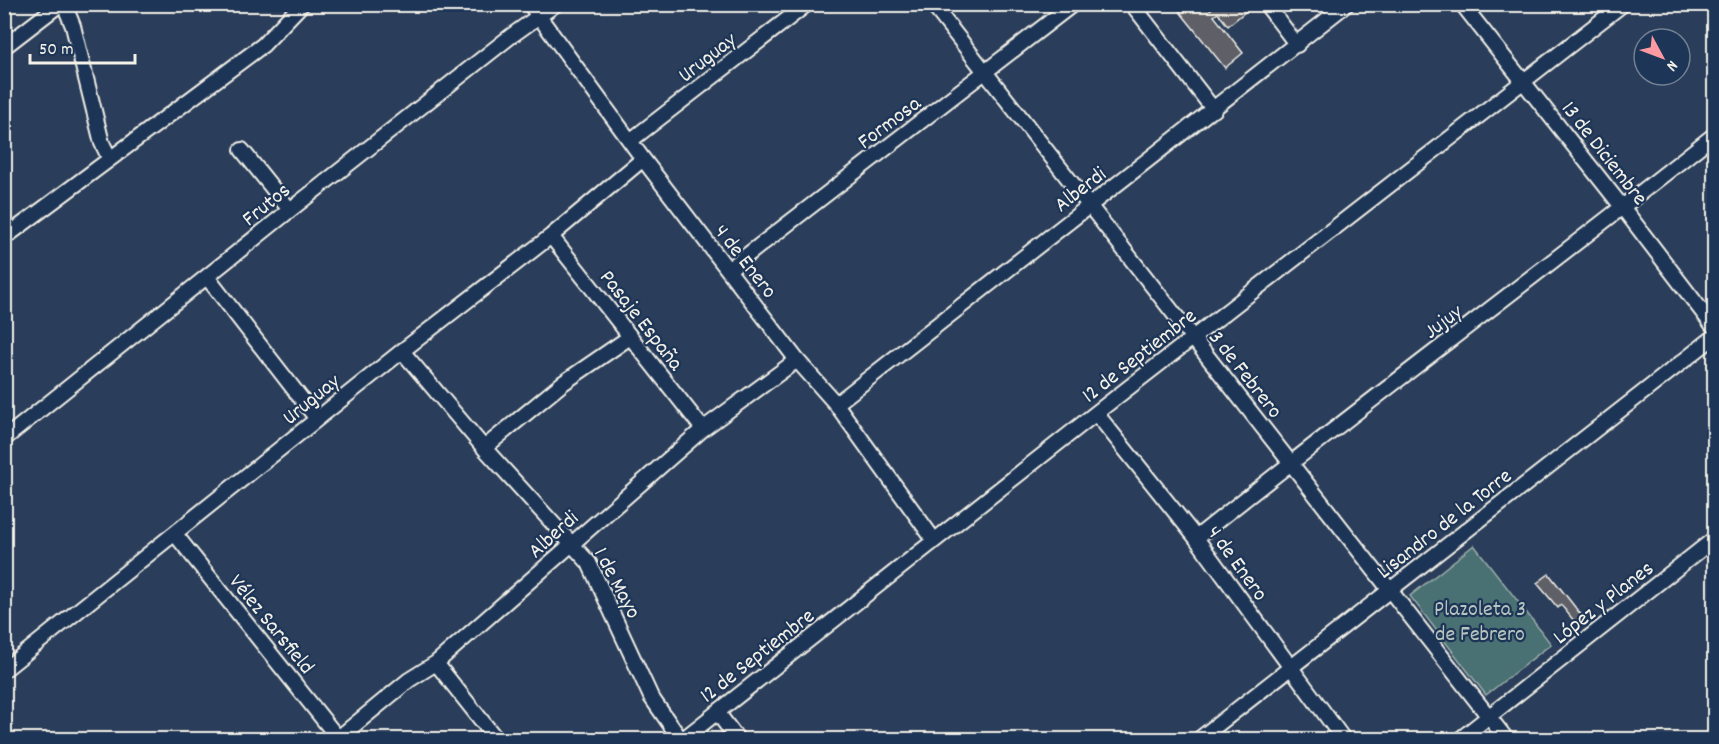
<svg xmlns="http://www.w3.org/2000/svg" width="1719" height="744" font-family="Dekko,sans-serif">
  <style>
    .green { fill: #496f72; stroke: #9eb0ad; stroke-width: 1.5 }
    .building { fill: #5e5e68; stroke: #f4f1e8; stroke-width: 1.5 }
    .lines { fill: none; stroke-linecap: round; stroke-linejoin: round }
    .minor-casing { stroke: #f4f1e8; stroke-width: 18 }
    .minor { stroke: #1d3557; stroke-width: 14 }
    .labels { text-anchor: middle; stroke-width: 4.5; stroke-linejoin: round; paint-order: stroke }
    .street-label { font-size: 22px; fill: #f4f1e8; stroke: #1d3557 }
    .park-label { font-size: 22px; fill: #b8c4bf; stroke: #1d3557 }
  </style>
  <rect width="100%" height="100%" fill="#2a3d5a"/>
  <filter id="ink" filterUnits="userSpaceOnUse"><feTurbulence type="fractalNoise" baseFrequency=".0167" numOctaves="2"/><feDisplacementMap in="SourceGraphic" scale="12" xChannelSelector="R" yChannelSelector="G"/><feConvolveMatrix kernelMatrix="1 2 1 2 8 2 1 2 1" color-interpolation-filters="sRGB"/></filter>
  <g filter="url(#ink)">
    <path class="green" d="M1474,545L1551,644L1486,695L1410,596Z"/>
    <path class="building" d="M1181,4H1206L1210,10L1217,4H1251L1252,6L1228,26L1218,13L1214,16L1243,53L1225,68L1177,8Z
      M1549,574L1582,616L1575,622L1561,605L1558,608L1537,583Z"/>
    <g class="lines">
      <g class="minor-casing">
        <path id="minor" d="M64,4L73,26L102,143L110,159
          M530,4L643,159L797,360L836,404L934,540
          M932,4L1507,740
          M1132,4L1214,110
          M1266,4L1297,45
          M1462,4L1623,208L1714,327
          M4,47L60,4
          M630,141L807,4
          M242,150L290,210
          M551,236L703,429
          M4,238L263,45L302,4
          M728,270L1073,4
          M207,277L317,419
          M402,351L484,448L589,563L651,697L681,740
          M836,404L1347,4
          M1096,413L1196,538L1344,740
          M4,439L290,210L511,36L556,4
          M484,448L563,383L630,337
          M175,534L338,738
          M1196,538C1367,401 1543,271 1714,135
          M436,663L497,740
          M4,670L402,351L551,236L643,159
          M717,712L738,740
          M336,740L409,680L436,663L703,429L797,360
          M682,740L1096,413L1623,4
          M1198,740L1714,337
          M1459,740L1714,539"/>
      </g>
      <use href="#minor" class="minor"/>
    </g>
  </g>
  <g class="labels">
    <g class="street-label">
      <text transform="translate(706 56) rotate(-38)" y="8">Uruguay</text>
      <text transform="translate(888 121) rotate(-37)" y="8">Formosa</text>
      <text transform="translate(1606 152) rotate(52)" y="8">13 de Diciembre</text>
      <text transform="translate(1079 188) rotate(-38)" y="8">Alberdi</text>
      <text transform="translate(265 203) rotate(-39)" y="8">Frutos</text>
      <text transform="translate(747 260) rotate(52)" y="8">4 de Enero</text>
      <text transform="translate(643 319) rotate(52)" y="8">Pasaje España</text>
      <text transform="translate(1442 320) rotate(-37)" y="8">Jujuy</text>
      <text transform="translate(1138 354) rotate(-38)" y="8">12 de Septiembre</text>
      <text transform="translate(1247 373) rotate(52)" y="8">3 de Febrero</text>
      <text transform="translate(310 398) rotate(-39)" y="8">Uruguay</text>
      <text transform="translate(1443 522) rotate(-38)" y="8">Lisandro de la Torre</text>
      <text transform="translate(552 533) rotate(-42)" y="8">Alberdi</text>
      <text transform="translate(1239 562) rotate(54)" y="8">4 de Enero</text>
      <text transform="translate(619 582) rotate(62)" y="8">1 de Mayo</text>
      <text transform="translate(1602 601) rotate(-38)" y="8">López y Planes</text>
      <text transform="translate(273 623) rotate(51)" y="8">Vélez Sarsfield</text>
      <text transform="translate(756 654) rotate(-38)" y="8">12 de Septiembre</text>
    </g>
    <g class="park-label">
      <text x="1480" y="615">Plazoleta 3<tspan x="1480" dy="25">de Febrero</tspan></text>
    </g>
  </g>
  <rect width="1719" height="744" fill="none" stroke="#1d3557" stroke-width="24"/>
  <rect x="12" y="12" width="1695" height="720" fill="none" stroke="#f4f1e8" stroke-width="2" filter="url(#ink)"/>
  <g transform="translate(1662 57) rotate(131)"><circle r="28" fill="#1d3557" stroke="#738091" stroke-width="1.5"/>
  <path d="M0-4.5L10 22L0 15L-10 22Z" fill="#ff9aa2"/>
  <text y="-9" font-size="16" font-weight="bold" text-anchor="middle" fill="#f4f1e8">N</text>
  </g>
  <path d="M30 54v9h105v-9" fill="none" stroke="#f4f1e8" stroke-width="3"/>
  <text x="39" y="54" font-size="18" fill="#f4f1e8" stroke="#1d3557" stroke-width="4.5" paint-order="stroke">50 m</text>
</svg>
